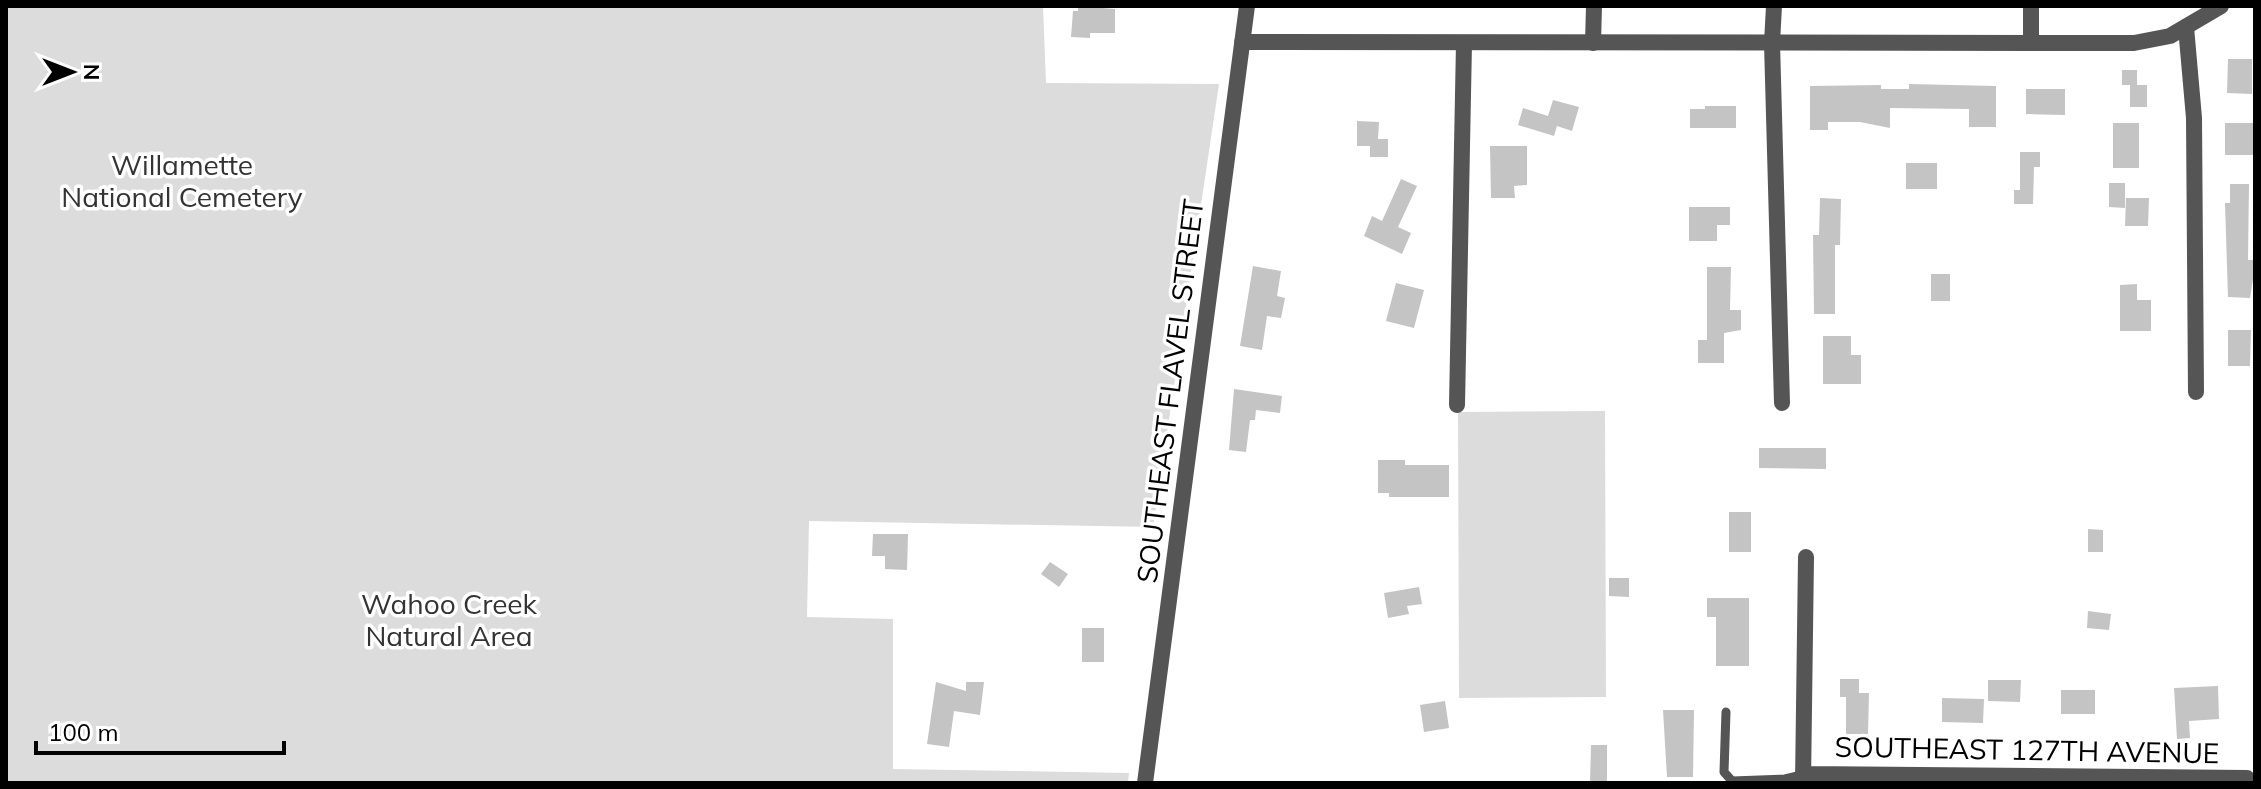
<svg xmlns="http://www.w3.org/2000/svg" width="2261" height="789" font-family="Mulish,sans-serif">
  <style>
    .green { fill: #dcdcdc }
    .building { fill: #c4c4c4 }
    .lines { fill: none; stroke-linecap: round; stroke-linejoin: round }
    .service { stroke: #555; stroke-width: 9 }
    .minor { stroke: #555; stroke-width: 16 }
    .tertiary { stroke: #555; stroke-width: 16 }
    .labels { text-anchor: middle; stroke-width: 7; stroke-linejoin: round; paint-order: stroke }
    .park-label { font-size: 28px; fill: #333; stroke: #fff }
    .street-label { font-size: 28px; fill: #000; stroke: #fff }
  </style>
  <rect width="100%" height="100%" fill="#fff"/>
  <path class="green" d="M6,6H1043L1046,83L1219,84L1153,527L809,521L807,617L893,619V769L1129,773L1128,783H6Z
    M1605,411L1606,697L1459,698L1458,412Z"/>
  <path class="building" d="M1078,6L1115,9V33H1090V38L1071,37L1073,11H1078Z
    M2228,59H2252V94L2227,93Z
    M2122,70H2137V85H2147V107H2130V85H2122Z
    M1909,84L1996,86V127H1969V109L1890,108V128L1860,122H1828V130H1810V86L1881,85V89H1909Z
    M2026,89H2065V115L2026,114Z
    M1553,100L1579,107L1572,131L1557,126L1554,136L1518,125L1523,108L1548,116Z
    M1705,106H1736V128H1690V109H1705Z
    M1357,121L1379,122L1378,139H1388V157H1370V146H1357Z
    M2113,123H2139V168H2113Z
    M2225,123H2254V155H2225Z
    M1490,146H1527V185L1514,186L1515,198H1491Z
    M2020,152H2040V167H2034L2033,204H2014V190H2020Z
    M1906,163H1937V189H1906Z
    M1401,179L1417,186L1398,227L1411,233L1402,254L1364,236L1372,216L1382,221Z
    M2109,183H2125V208L2109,207Z
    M2230,184H2249L2248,260H2254L2255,267L2250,298L2228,297L2225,203H2230Z
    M1820,198L1841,199L1840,245H1835V314H1814L1813,235H1819Z
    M2126,198H2149L2148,226H2125Z
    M1689,207H1730V225H1717V241H1689Z
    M1253,266L1281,271L1277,296L1285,298L1281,318L1267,316L1262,350L1240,346Z
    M1707,267H1731L1730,310H1741V330L1724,333V363H1698V340H1707Z
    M1931,274H1950V301H1931Z
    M1396,283L1424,290L1414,328L1386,321Z
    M2137,284V300H2151V331H2120V285Z
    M2228,330H2251L2250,366H2228Z
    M1823,336H1851V355H1861V384H1823Z
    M1234,389L1282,396L1280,413L1256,410L1255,420H1250L1246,452L1229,450Z
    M1759,448H1826V469L1759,468Z
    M1378,460H1405V465H1449V497H1389V493H1378Z
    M1729,512H1751V552H1729Z
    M2088,529L2103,530V552H2088Z
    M873,534H908L907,570L885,569V556H872Z
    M1050,562L1068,574L1059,587L1041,574Z
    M1609,578H1629V597L1609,596Z
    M1419,587L1422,604L1407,606L1409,614L1388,618L1384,593Z
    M1707,598H1749V666H1716V617H1707Z
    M2088,611L2111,614L2109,630L2087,628Z
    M1082,628H1104V662H1082Z
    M1840,679H1859V693H1869L1868,734H1846V697H1840Z
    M1988,680H2021L2020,702L1988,701Z
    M936,682L966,691V682H984L980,715L954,711L949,747L927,744Z
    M2218,686L2219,719L2189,721L2190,738L2177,739L2174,688Z
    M2061,690H2095V714H2061Z
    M1942,698L1984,699L1983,723L1942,722Z
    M1445,701L1449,728L1424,732L1420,705Z
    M1663,710H1694L1693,777H1667Z
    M1591,745H1607V783H1590Z"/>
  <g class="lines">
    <path class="service" d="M1726,712L1724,772L1732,781L1785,779L1806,774"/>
    <path class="minor" d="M1774,6L1772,43L1782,403
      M2186,27L2194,118L2196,392
      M1593,43L1594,6
      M2031,43V6
      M1457,405L1464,43
      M1806,774L2247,778
      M1803,783L1806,557"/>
    <path class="tertiary" d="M1242,42L2134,43L2170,36L2221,6
      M1145,783L1247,6"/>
  </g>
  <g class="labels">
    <g class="park-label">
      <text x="182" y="175">Willamette<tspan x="182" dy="32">National Cemetery</tspan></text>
      <text x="449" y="614">Wahoo Creek<tspan x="449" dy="32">Natural Area</tspan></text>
    </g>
    <g class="street-label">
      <text transform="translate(1170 391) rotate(-83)" y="10">SOUTHEAST FLAVEL STREET</text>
      <text transform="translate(2027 750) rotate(1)" y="10">SOUTHEAST 127TH AVENUE</text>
    </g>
  </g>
  <rect width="2261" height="789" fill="none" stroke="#000000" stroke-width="16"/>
  <g transform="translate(72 72) rotate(90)" stroke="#ffffff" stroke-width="6" paint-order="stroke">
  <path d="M0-6L14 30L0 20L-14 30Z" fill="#000000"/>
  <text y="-12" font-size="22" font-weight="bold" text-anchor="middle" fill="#000000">N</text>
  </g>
  <path d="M36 741v12h248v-12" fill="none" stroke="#000000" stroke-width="4"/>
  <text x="48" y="741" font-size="24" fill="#000000" stroke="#ffffff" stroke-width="6" paint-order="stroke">100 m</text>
</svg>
